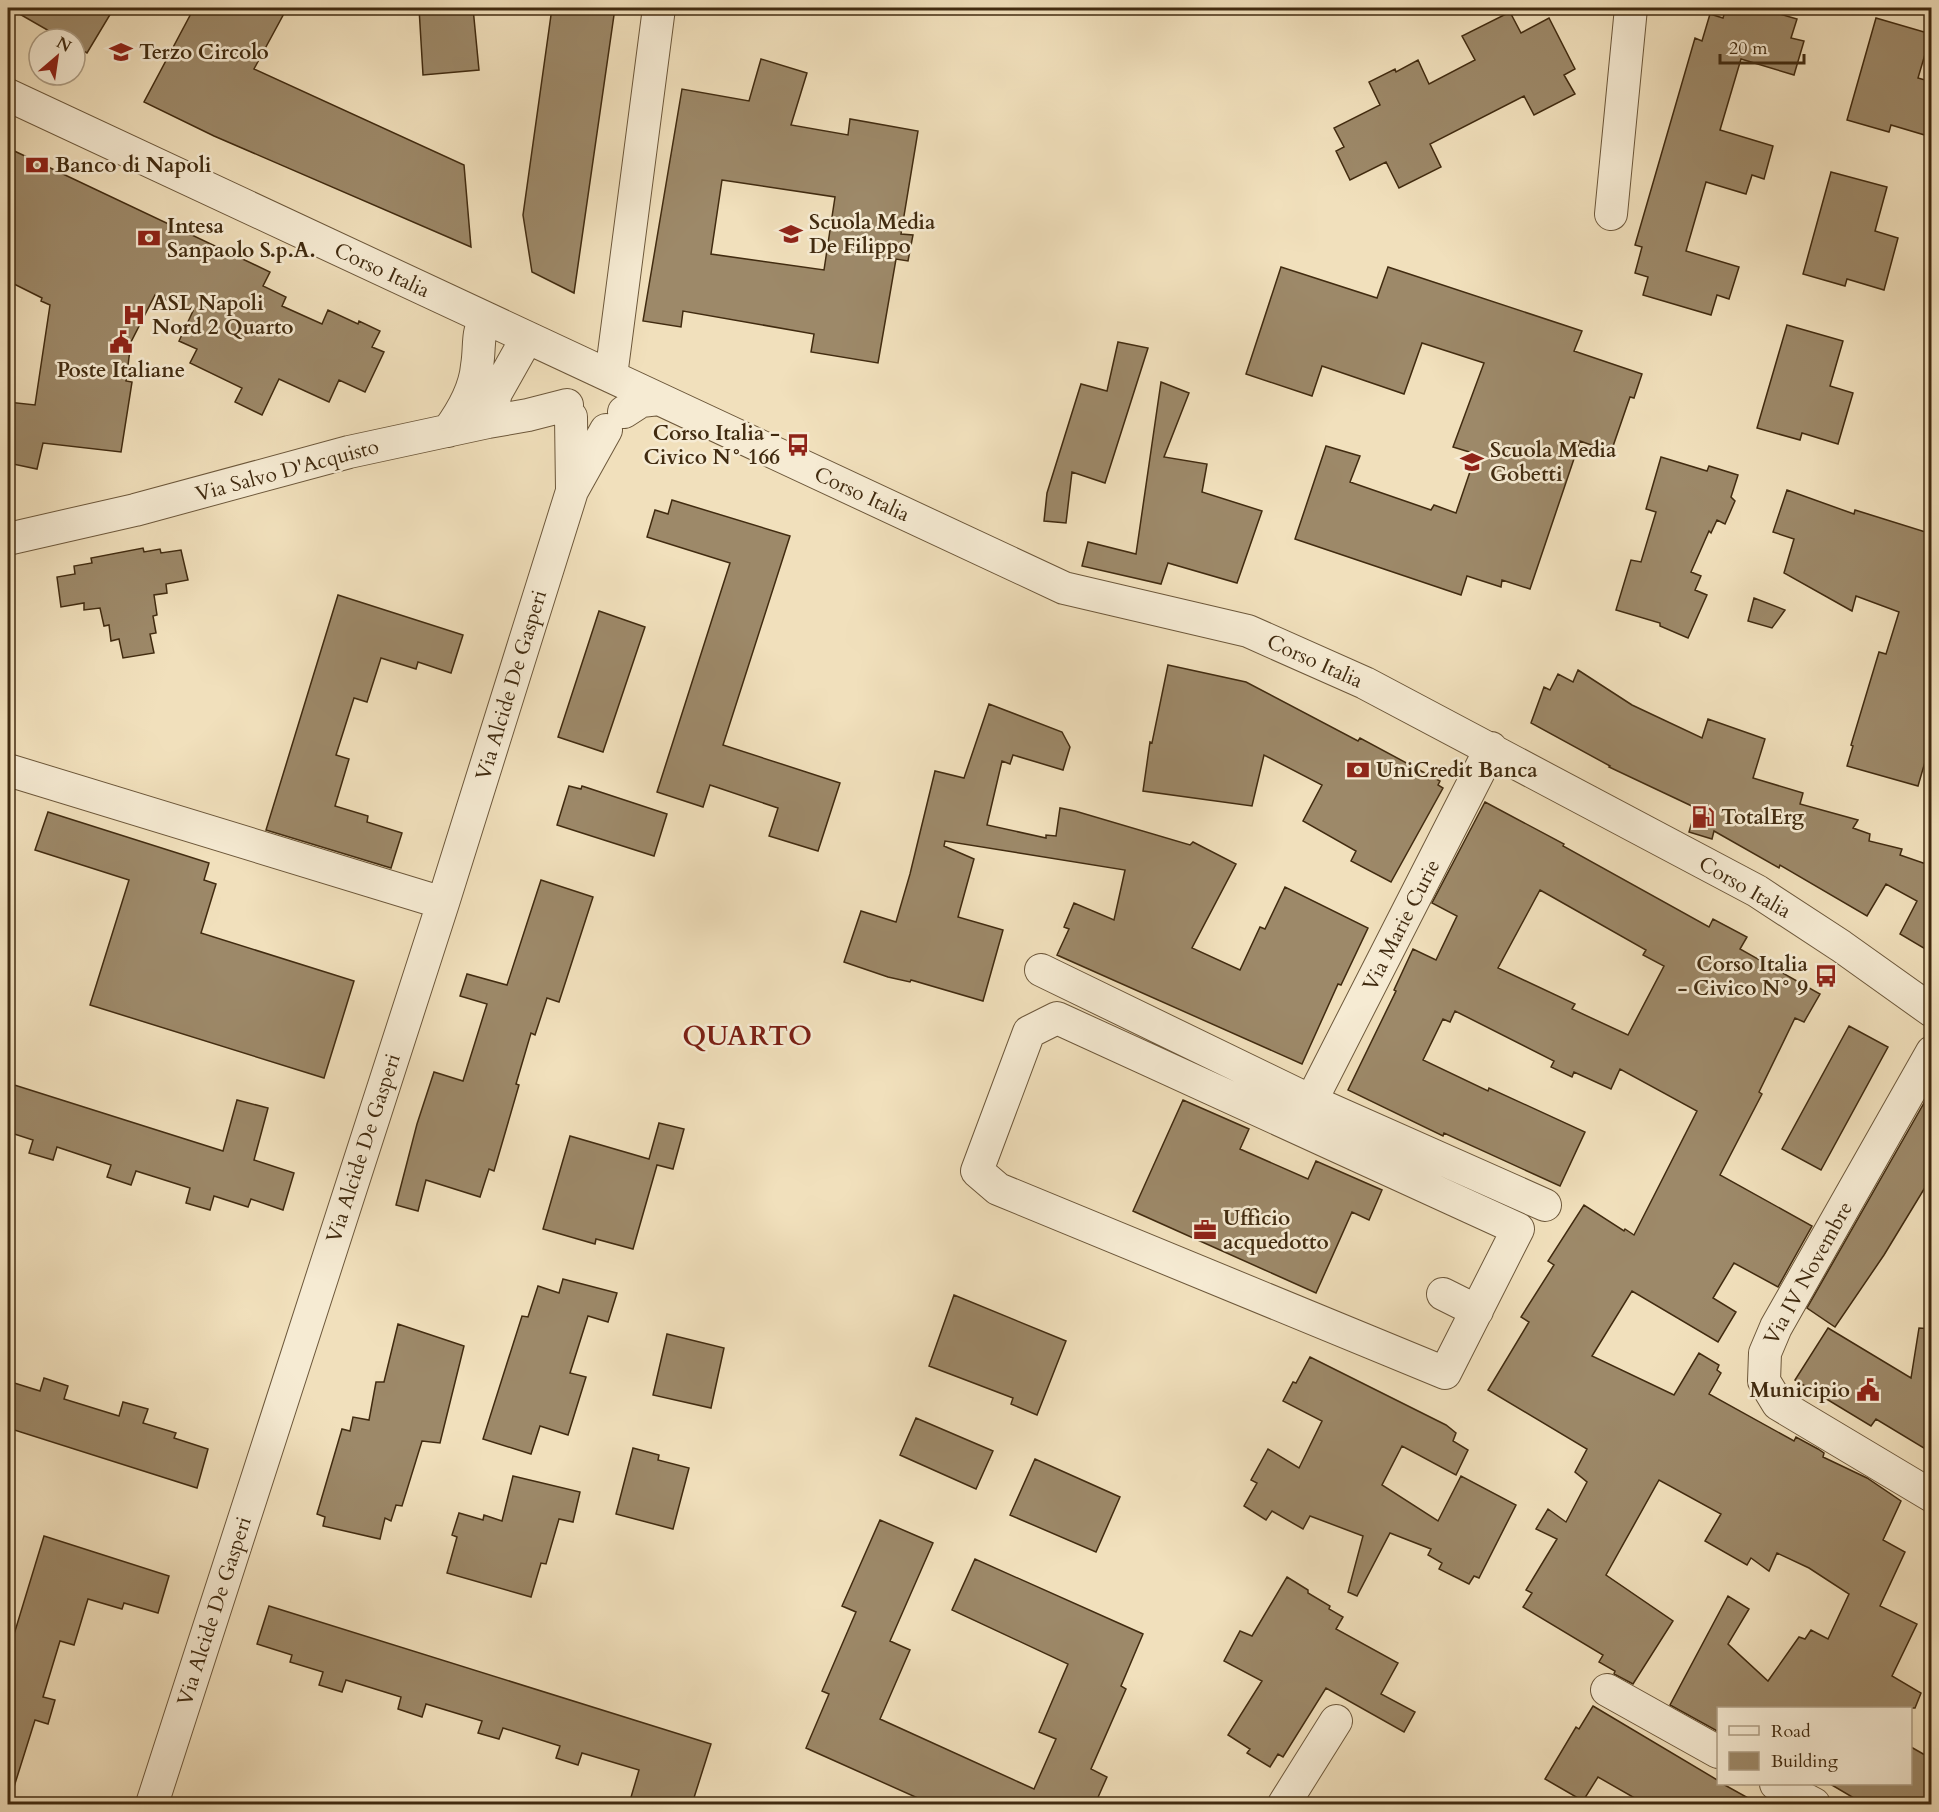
<svg xmlns="http://www.w3.org/2000/svg" width="1939" height="1812" font-family="Cardo,serif">
  <style>
    .building { fill: #9d8969; stroke: #412b10; stroke-width: 1.5; fill-rule: evenodd }
    .lines { fill: none; stroke-linecap: round; stroke-linejoin: round }
    .minor-casing { stroke: #6d583b; stroke-width: 34 }
    .minor { stroke: #f6ebd3; stroke-width: 32 }
    .labels { text-anchor: middle; stroke-width: 5; stroke-linejoin: round; paint-order: stroke }
    .poi-label { font-size: 21px; font-weight: bold; fill: #412b10; stroke: #f6ebd3; text-anchor: start }
    .street-label { font-size: 21px; fill: #412b10; stroke: #f6ebd3 }
    .district-label { font-size: 27px; font-weight: bold; letter-spacing: 1.5px; fill: #7a1f14; stroke: #f6ebd3 }
  </style>
  <rect width="100%" height="100%" fill="#f1e0bc"/>
  <filter id="stains"><feTurbulence type="fractalNoise" baseFrequency=".00333" numOctaves="4"/><feColorMatrix values="0 0 0 0 .2 0 0 0 0 .09 0 0 0 0 .02 0 0 0 .5 -.17"/></filter>
  <radialGradient id="worn" r=".72"><stop offset=".6" stop-color="#630" stop-opacity="0"/><stop offset="1" stop-color="#630" stop-opacity=".3"/></radialGradient>
  <path class="building" d="M9,8H114L87,53L75,46V39H63Z
    M194,8H287L254,69L464,165L471,247L214,136L144,102Z
    M419,8H473L479,70L423,75Z
    M552,8H615L574,293L532,272L523,215Z
    M1726,8H1759L1797,19L1791,38L1804,41L1794,75L1741,59L1720,130L1773,146L1764,179L1752,175L1746,194L1706,182L1686,251L1739,267L1729,299L1717,295L1711,315L1643,295L1648,277L1635,273L1642,247L1635,245L1695,38L1702,41L1710,14L1723,18Z
    M1510,12L1521,33L1549,18L1575,69L1564,75L1575,94L1534,115L1524,96L1430,144L1441,167L1399,188L1386,162L1350,180L1336,151L1344,147L1334,128L1380,105L1369,82L1395,69L1396,72L1418,60L1429,84L1475,60L1462,36Z
    M1876,18L1931,34L1918,78L1932,82V123L1928,136L1891,125L1889,132L1847,120Z
    M761,59L807,73L791,125L848,135L850,119L918,131L901,234L913,235L908,261L896,259L878,363L811,352L814,334L683,311L681,327L643,321L682,89L749,101ZM722,180L835,197L824,270L711,254Z
    M8,148L270,272L263,286L286,297L282,306L322,324L328,310L358,324L359,321L380,331L372,347L384,352L365,392L339,380L329,402L279,379L262,415L235,402L242,388L190,363L197,349L179,341L193,311L155,295L131,342L126,381L132,382L121,452L43,443L37,469L8,463V402L35,405L50,305L41,301L42,298L8,281Z
    M1831,172L1887,187L1875,231L1898,238L1884,290L1847,279L1845,286L1803,274Z
    M1281,267L1377,298L1388,267L1582,331L1574,351L1642,374L1634,398L1630,397L1611,452L1580,441L1530,589L1502,580L1501,587L1467,576L1461,595L1295,539L1326,446L1360,456L1350,482L1431,510L1434,505L1456,513L1476,454L1453,447L1484,363L1422,343L1404,394L1322,366L1312,396L1246,374Z
    M1787,325L1843,341L1830,386L1853,393L1838,444L1802,433L1800,440L1757,428Z
    M1118,342L1148,348L1105,483L1072,472L1066,523L1044,521L1047,493L1081,384L1107,391Z
    M1161,382L1189,393L1164,457L1207,464L1202,492L1262,511L1237,583L1168,563L1161,584L1082,566L1088,542L1136,554Z
    M1661,457L1707,471L1709,466L1738,475L1731,497L1735,501L1725,524L1717,520L1711,533L1709,531L1691,572L1701,576L1695,590L1707,595L1688,638L1660,626V623L1616,610L1631,560L1641,562L1656,512L1646,509Z
    M1787,490L1854,514L1855,510L1932,534V738L1918,786L1847,766L1853,746L1851,745L1879,652L1886,654L1899,612L1856,596L1852,611L1784,573L1794,539L1773,532Z
    M672,500L790,536L723,745L840,783L818,851L769,836L778,808L710,785L703,807L657,792L730,563L647,537L655,510L668,514Z
    M143,548L144,552L160,549L161,553L181,550L188,580L166,584L167,593L154,595L157,615L153,616L156,633L150,634L154,653L123,658L119,639L111,641L109,625L104,626L100,608L84,610V603L61,607L57,577L75,574L74,566L92,563L91,558Z
    M338,595L463,635L451,673L418,662L416,669L381,658L367,702L354,698L336,755L349,759L335,806L368,816L367,822L402,833L391,868L266,830Z
    M1754,598L1785,610L1772,628L1748,621Z
    M599,611L645,627L603,752L558,737Z
    M1168,665L1246,682L1358,741L1360,738L1440,781L1438,785L1443,788L1391,882L1351,861L1356,851L1303,821L1322,785L1264,755L1252,806L1143,791L1150,742L1152,743Z
    M1578,670L1632,705L1702,738L1708,719L1765,739L1753,778L1803,793L1800,804L1858,820L1853,828L1870,834L1869,841L1902,849L1900,855L1932,866V953L1900,934L1917,901L1886,884L1867,916L1780,865L1779,868L1714,831L1712,839L1689,832L1696,808L1609,767L1610,766L1531,723L1544,687L1550,690L1558,674L1573,682Z
    M989,704L1062,732L1070,747L1063,770L1013,755L1010,764L1002,761L987,825L1046,838V835L1056,836L1060,808L1075,811L1190,845L1193,842L1236,864L1192,948L1240,970L1260,927L1265,929L1285,887L1368,928L1341,985L1338,984L1302,1064L1057,955L1069,929L1064,927L1074,903L1114,920L1125,870L945,841L944,846L974,859L958,917L1003,930L983,1001L911,980L910,982L888,977L844,962L861,911L896,922L910,874L935,771L964,778Z
    M569,786L581,789L582,786L667,814L654,856L557,825Z
    M1485,802L1564,844L1563,846L1709,927L1713,919L1747,937L1740,949L1820,994L1804,1022L1795,1018L1759,1092L1762,1094L1720,1175L1812,1226L1778,1287L1734,1263L1713,1298L1736,1312L1718,1342L1632,1291L1592,1356L1674,1395L1699,1353L1719,1365L1717,1370L1721,1373L1709,1394L1794,1441L1796,1437L1818,1449L1824,1453L1823,1457L1867,1478L1901,1501L1883,1540L1905,1552L1880,1606L1917,1624L1892,1676L1921,1693L1915,1708H1719V1732L1670,1705L1728,1596L1749,1609L1728,1644L1768,1681L1799,1637L1805,1639L1811,1630L1828,1639L1849,1594L1809,1568L1777,1553L1769,1571L1751,1558L1747,1565L1705,1541L1721,1514L1659,1480L1606,1575L1673,1621L1633,1684L1614,1674L1615,1671L1599,1662L1603,1655L1523,1607L1532,1593L1526,1590L1557,1539L1536,1529L1548,1509L1566,1522L1587,1482L1575,1472L1587,1449L1488,1390L1529,1322L1521,1317L1554,1265L1548,1261L1584,1205L1624,1231L1625,1229L1634,1235L1697,1111L1620,1069L1611,1089L1574,1072L1572,1077L1551,1067L1554,1061L1455,1011L1450,1022L1443,1019L1423,1060L1488,1091L1489,1088L1585,1132L1560,1186L1444,1133L1443,1136L1348,1090L1396,991L1394,990L1413,949L1436,960L1457,916L1432,903ZM1540,890L1646,950L1643,955L1664,966L1628,1035L1572,1009L1575,1004L1498,968Z
    M48,812L209,863L204,880L216,884L201,933L354,981L324,1078L90,1005L129,880L35,850Z
    M541,880L593,897L559,1002L547,998L535,1035L531,1033L516,1084L519,1085L494,1171L489,1169L480,1197L426,1180L418,1211L396,1205L417,1124L434,1072L463,1081L487,1004L460,996L467,974L507,985Z
    M1849,1026L1888,1047L1821,1170L1782,1149Z
    M8,1083L223,1151L237,1100L268,1108L254,1160L294,1173L283,1210L251,1199L248,1207L214,1196L210,1210L186,1203L190,1188L136,1171L131,1185L107,1177L111,1165L57,1147L53,1160L29,1153L33,1140L8,1132Z
    M1932,1089V1176L1884,1255L1835,1327L1807,1308Z
    M1183,1100L1249,1129L1240,1149L1308,1179L1316,1161L1382,1190L1369,1220L1352,1212L1316,1293L1133,1211Z
    M659,1123L684,1129L673,1169L657,1165L633,1249L596,1239L595,1244L543,1229L570,1136L649,1159Z
    M563,1279L617,1293L608,1322L588,1316L570,1373L586,1377L568,1435L540,1426L531,1454L483,1439L522,1316L528,1317L538,1286L559,1293Z
    M954,1295L1066,1341L1037,1415L1011,1404L1013,1398L929,1366Z
    M398,1324L464,1346L440,1443L422,1441L402,1506L396,1505L391,1521L385,1518L380,1539L323,1526L325,1517L317,1514L342,1429L350,1431L353,1417L369,1420L376,1382H384Z
    M1828,1328L1911,1378L1919,1328L1932,1329V1453L1876,1419L1871,1426L1795,1380Z
    M667,1334L724,1348L711,1408L653,1395Z
    M1310,1357L1446,1425L1456,1433L1453,1441L1468,1450L1456,1475L1402,1446L1382,1485L1438,1521L1461,1476L1516,1505L1479,1578L1474,1576L1469,1584L1439,1569L1442,1563L1428,1555L1431,1549L1390,1533L1357,1596L1348,1592L1363,1536L1310,1516L1303,1529L1272,1511L1266,1520L1244,1506L1257,1483L1251,1480L1268,1449L1299,1468L1322,1421L1283,1401L1293,1382L1296,1383Z
    M44,1378L68,1386L64,1399L119,1416L123,1402L148,1409L143,1423L176,1433L174,1438L208,1449L197,1488L8,1428V1381L40,1391Z
    M916,1418L993,1451L976,1489L900,1455Z
    M633,1448L659,1455L658,1460L689,1468L673,1529L616,1514Z
    M1035,1459L1120,1497L1096,1552L1010,1515Z
    M513,1476L580,1492L573,1522L559,1519L546,1564L541,1563L531,1597L447,1573L457,1537L452,1535L459,1513L483,1520L484,1515L502,1521Z
    M880,1520L933,1543L890,1641L910,1650L880,1719L1034,1789L1056,1739L1039,1732L1068,1664L952,1610L975,1559L1143,1634L1121,1686L1126,1689L1091,1769L1107,1777L1095,1804H931L806,1748L829,1694L822,1691L856,1612L842,1606Z
    M44,1536L169,1576L158,1613L124,1603L122,1609L88,1599L74,1645L60,1641L43,1697L55,1700L48,1724L35,1720L13,1790H8V1654Z
    M1287,1577L1308,1590V1593L1330,1606L1329,1609L1343,1617L1336,1629L1398,1663L1381,1694L1415,1712L1404,1732L1326,1688L1283,1757L1278,1754L1270,1767L1247,1753L1250,1749L1228,1735L1262,1681L1224,1661L1240,1631L1252,1636Z
    M269,1606L711,1744L692,1804H629L639,1770L582,1753L578,1765L556,1758L560,1746L503,1728L499,1739L478,1733L482,1721L426,1704L422,1717L398,1709L401,1697L346,1680L342,1692L319,1685L323,1672L290,1662L292,1655L257,1644Z
    M1593,1706L1719,1781V1784H1723L1759,1804H1645L1598,1777L1583,1801L1545,1779L1576,1727L1579,1729Z
    M1911,1747L1932,1759V1804H1864L1830,1784H1911Z"/>
  <g class="lines">
    <g class="minor-casing">
      <path id="minor" d="M8,95L1064,588L1248,631L1365,683L1757,891L1841,946L1932,1011
        M1611,214L1631,8
        M611,376L659,8
        M624,412L641,401L659,399
        M571,417L572,490
        M488,422L496,393L527,338
        M448,431C462,412 475,389 477,366C480,348 477,336 484,319
        M8,539L135,510L349,452L488,422L528,415L567,405
        M8,770L443,903
        M1041,970L1311,1101L1545,1205
        M1057,1018L1518,1229L1445,1373L998,1189L977,1171L1029,1032Z
        M1932,1052L1776,1327L1765,1353L1764,1381L1778,1404L1932,1496
        M1302,1119L1491,748
        M1443,1294L1477,1311
        M1607,1690L1718,1752
        M1776,1784L1814,1804
        M152,1804L443,903L572,491L606,430
        M1284,1804L1336,1721"/>
    </g>
    <use href="#minor" class="minor"/>
  </g>
  <defs>
    <g id="school-bare" transform="scale(1.8)"><path d="M0-5L7-2L0 1L-7-2ZM-4 1L0 2.5L4 1V4Q0 6-4 4Z" fill="#8f2418" stroke="#f6ebd3" stroke-width="2.5" paint-order="stroke"/></g>
    <g id="bank-bare" transform="scale(1.8)"><path d="M-6-4H6V4H-6ZM0-2.3a2.3 2.3 0 1 0 0 4.6a2.3 2.3 0 1 0 0-4.6Z" fill="#8f2418" stroke="#f6ebd3" stroke-width="2.5" paint-order="stroke"/></g>
    <g id="hospital-bare" transform="scale(1.8)"><path d="M-5-5h3v3.5h4V-5h3V5h-3V1.5h-4V5h-3Z" fill="#8f2418" stroke="#f6ebd3" stroke-width="2.5" paint-order="stroke"/></g>
    <g id="civic-bare" transform="scale(1.8)"><path d="M-.6-6.5H3V-4.5H.6V-3L4-1V1h2V6H-6V1h2V-1L-.6-3ZM-1.2 2.5V6h2.4V2.5Z" fill="#8f2418" stroke="#f6ebd3" stroke-width="2.5" paint-order="stroke"/></g>
    <g id="bus-bare" transform="scale(1.8)"><path d="M-5-6H5V4H4V6H2V4H-2V6H-4V4H-5ZM-3.5-4V0h7V-4ZM-3.5 1.2v1.5H-2V1.2ZM2 1.2v1.5H3.5V1.2Z" fill="#8f2418" stroke="#f6ebd3" stroke-width="2.5" paint-order="stroke"/></g>
    <g id="fuel-bare" transform="scale(1.8)"><path d="M-5.5-6h7V0h2V4h1.3V-2.5L3-4.5l.8-.8L6-3V5H2.5V1h-1V6h-7ZM-4.2-4.7v3.2H.2V-4.7Z" fill="#8f2418" stroke="#f6ebd3" stroke-width="2.5" paint-order="stroke"/></g>
    <g id="office-bare" transform="scale(1.8)"><path d="M-6-3h4V-5.5h4V-3h4V5H-6ZM-1-4.5V-3h2v-1.5ZM-6 0V1H6V0Z" fill="#8f2418" stroke="#f6ebd3" stroke-width="2.5" paint-order="stroke"/></g>
  </defs>
  <g fill-rule="evenodd">
    <use href="#school-bare" x="121" y="52"/>
    <use href="#bank-bare" x="37" y="165"/>
    <use href="#school-bare" x="791" y="234"/>
    <use href="#bank-bare" x="149" y="238"/>
    <use href="#hospital-bare" x="134" y="315"/>
    <use href="#civic-bare" x="121" y="342"/>
    <use href="#bus-bare" x="798" y="445"/>
    <use href="#school-bare" x="1472" y="462"/>
    <use href="#bank-bare" x="1358" y="770"/>
    <use href="#fuel-bare" x="1703" y="817"/>
    <use href="#bus-bare" x="1826" y="976"/>
    <use href="#office-bare" x="1205" y="1230"/>
    <use href="#civic-bare" x="1868" y="1390"/>
  </g>
  <g class="labels">
    <g class="poi-label">
      <text x="139" y="59">Terzo Circolo</text>
      <text x="55" y="172">Banco di Napoli</text>
      <text x="809" y="229">Scuola Media<tspan x="809" dy="24">De Filippo</tspan></text>
      <text x="167" y="233">Intesa<tspan x="167" dy="24">Sanpaolo S.p.A.</tspan></text>
      <text x="152" y="310">ASL Napoli<tspan x="152" dy="24">Nord 2 Quarto</tspan></text>
      <text x="121" y="377" text-anchor="middle">Poste Italiane</text>
      <text x="780" y="440" text-anchor="end">Corso Italia -<tspan x="780" dy="24">Civico N° 166</tspan></text>
      <text x="1490" y="457">Scuola Media<tspan x="1490" dy="24">Gobetti</tspan></text>
      <text x="1376" y="777">UniCredit Banca</text>
      <text x="1721" y="824">TotalErg</text>
      <text x="1808" y="971" text-anchor="end">Corso Italia<tspan x="1808" dy="24">- Civico N° 9</tspan></text>
      <text x="1223" y="1225">Ufficio<tspan x="1223" dy="24">acquedotto</tspan></text>
      <text x="1850" y="1397" text-anchor="end">Municipio</text>
    </g>
    <g class="street-label">
      <text transform="translate(382 270) rotate(25)" y="7">Corso Italia</text>
      <text transform="translate(287 470) rotate(-15)" y="7">Via Salvo D'Acquisto</text>
      <text transform="translate(862 494) rotate(25)" y="7">Corso Italia</text>
      <text transform="translate(1315 661) rotate(24)" y="7">Corso Italia</text>
      <text transform="translate(511 685) rotate(-73)" y="7">Via Alcide De Gasperi</text>
      <text transform="translate(1745 887) rotate(30)" y="7">Corso Italia</text>
      <text transform="translate(1401 925) rotate(-63)" y="7">Via Marie Curie</text>
      <text transform="translate(363 1148) rotate(-72)" y="7">Via Alcide De Gasperi</text>
      <text transform="translate(1808 1273) rotate(-61)" y="7">Via IV Novembre</text>
      <text transform="translate(214 1611) rotate(-72)" y="7">Via Alcide De Gasperi</text>
    </g>
    <g class="district-label">
      <text x="748" y="1045">QUARTO</text>
    </g>
  </g>
  <rect width="1939" height="1812" fill="none" stroke="#f1e0bc" stroke-width="30"/>
  <rect x="9" y="9" width="1921" height="1794" fill="none" stroke="#412b10" stroke-width="3"/>
  <rect x="15" y="15" width="1909" height="1782" fill="none" stroke="#412b10" stroke-width="1.5"/>
  <rect x="1717" y="1707" width="195" height="78" fill="#f6ebd3" stroke="#ae9e85" stroke-width="1.5"/>
  <rect x="1729" y="1726" width="30" height="9" fill="#f6ebd3" stroke="#ae9e85" stroke-width="1.5"/>
  <text x="1771" y="1737" font-size="18" fill="#412b10">Road</text>
  <rect x="1729" y="1752" width="30" height="18" fill="#9d8969" stroke="#ae9e85" stroke-width="1.5"/>
  <text x="1771" y="1767" font-size="18" fill="#412b10">Building</text>
  <g transform="translate(57 57) rotate(29)"><circle r="28" fill="#f6ebd3" stroke="#ae9e85" stroke-width="1.5"/>
  <path d="M0-4.5L10 22L0 15L-10 22Z" fill="#8f2418"/>
  <text y="-9" font-size="16" font-weight="bold" text-anchor="middle" fill="#412b10">N</text>
  </g>
  <path d="M1720 54v9h84v-9" fill="none" stroke="#412b10" stroke-width="3"/>
  <text x="1729" y="54" font-size="18" fill="#412b10" stroke="#f6ebd3" stroke-width="4.5" paint-order="stroke">20 m</text>
  <rect width="100%" height="100%" filter="url(#stains)"/>
  <rect width="100%" height="100%" fill="url(#worn)"/>
</svg>
